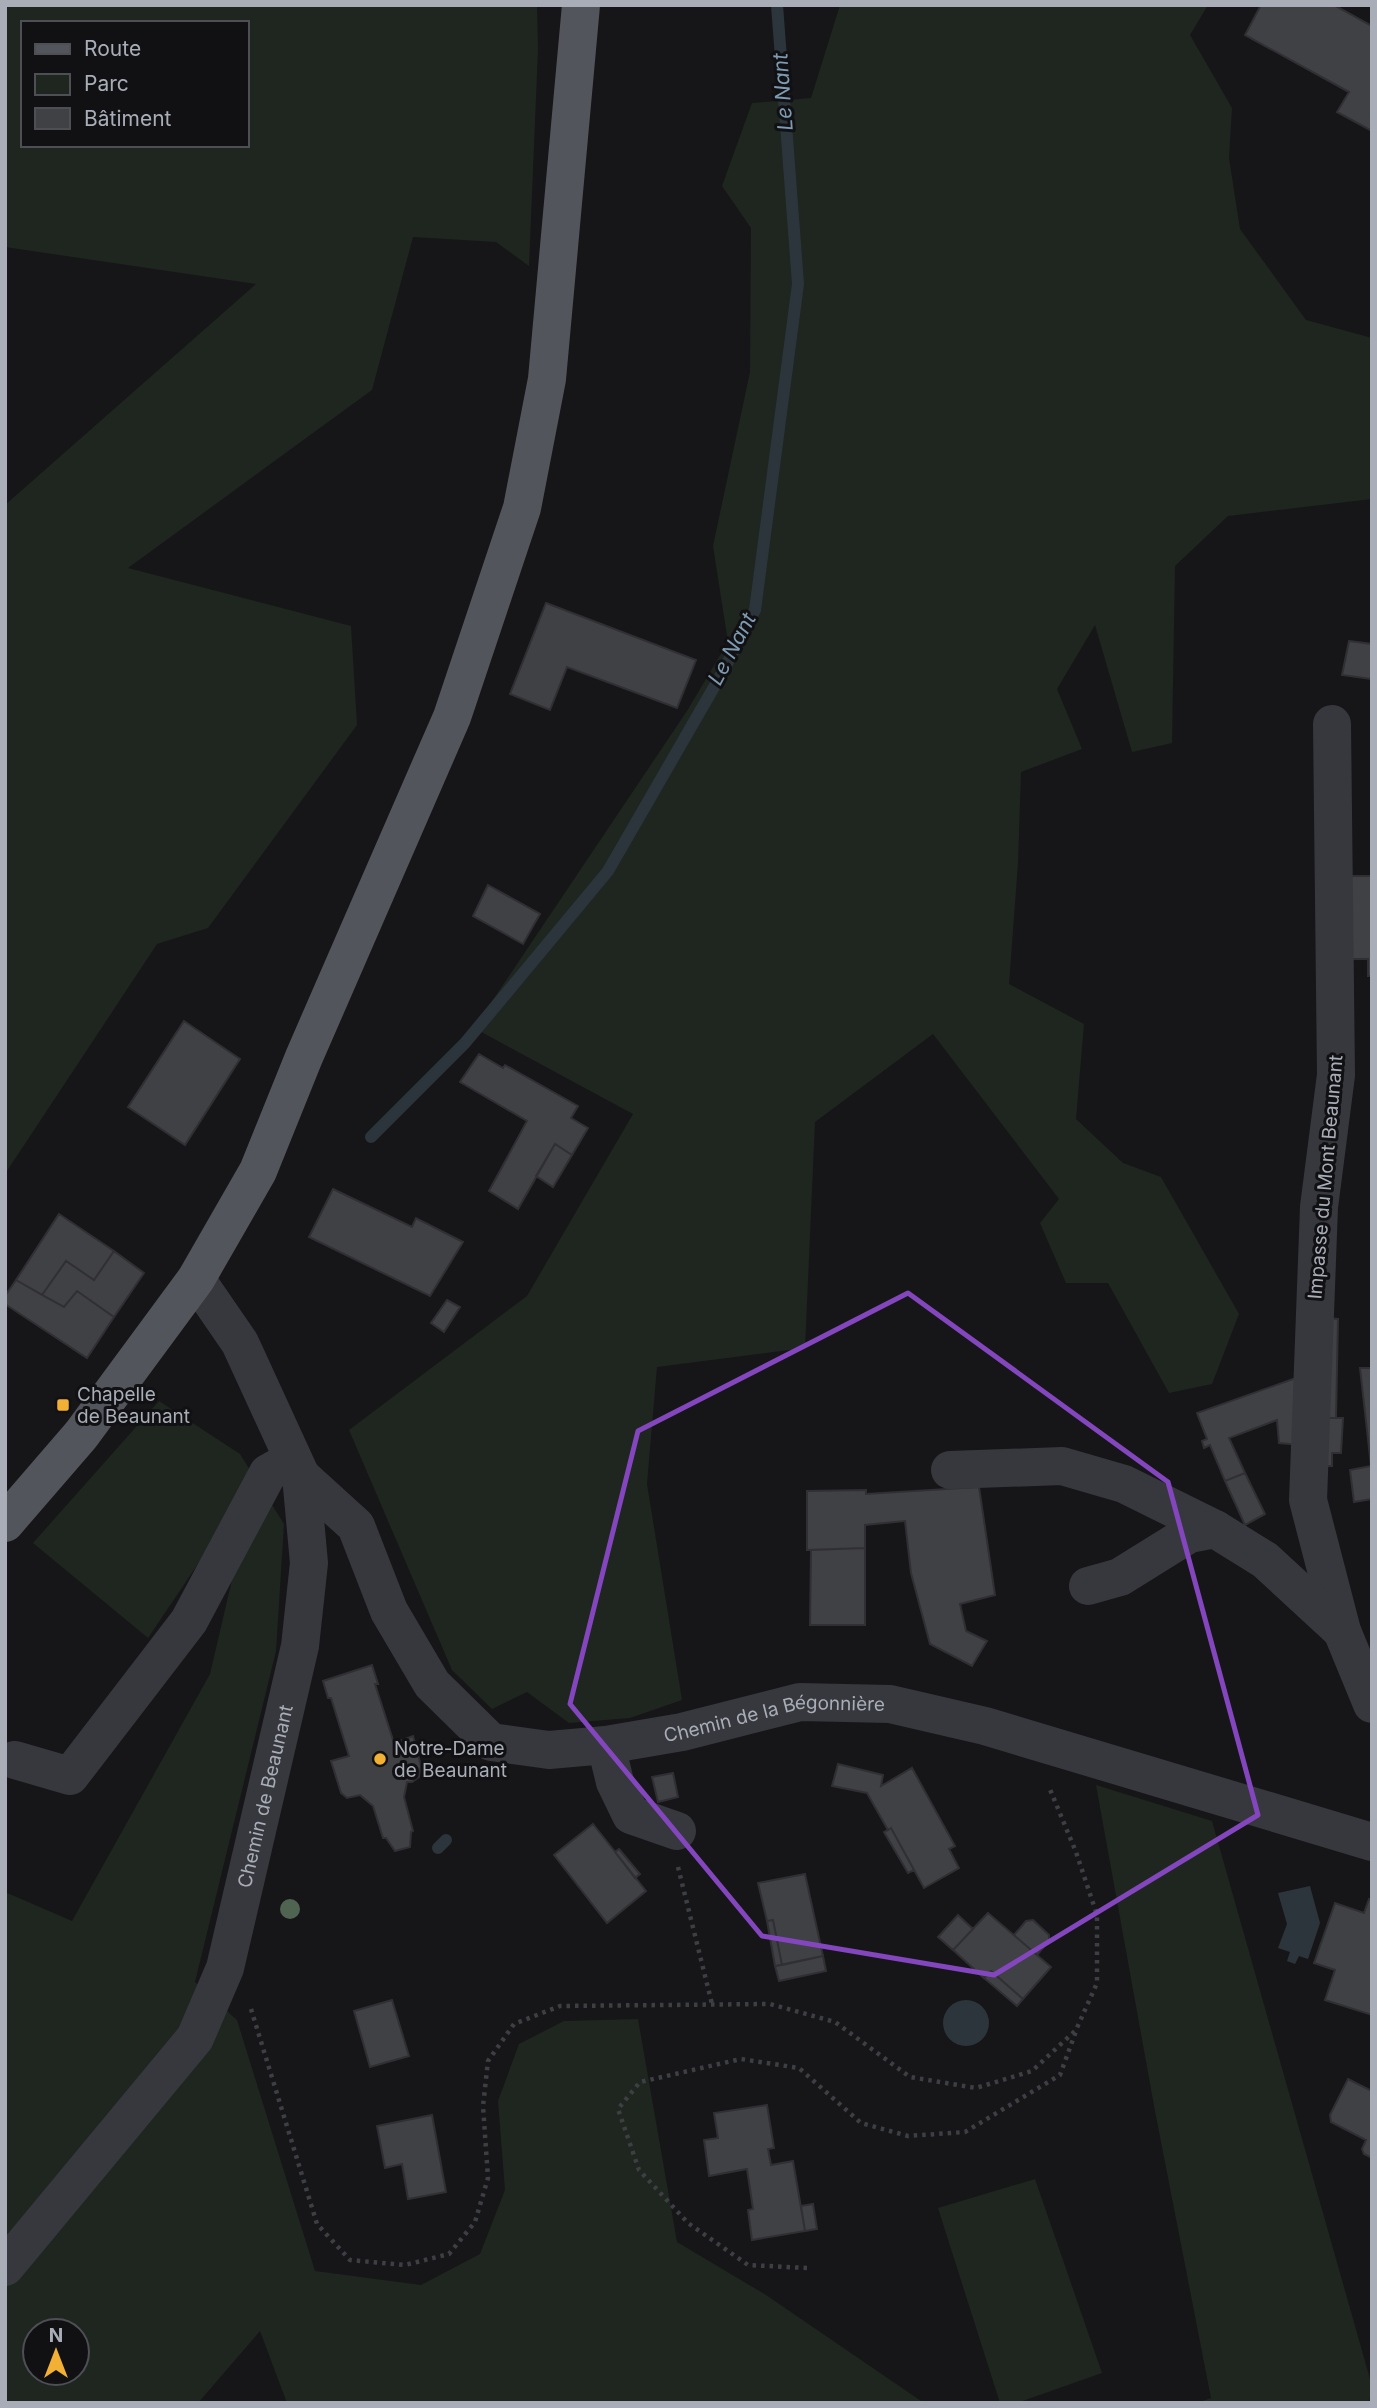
<svg xmlns="http://www.w3.org/2000/svg" width="1377" height="2408" font-family="Inter,sans-serif">
  <style>
    .green { fill: #1e261f; fill-rule: evenodd }
    .water { fill: #2c353c }
    .lines { fill: none; stroke-linecap: round; stroke-linejoin: round }
    .stream { stroke: #2c353c; stroke-width: 12 }
    .building { fill: #404145; stroke: #303034; stroke-width: 2 }
    .path { stroke: #3d3f44; stroke-width: 4.5; stroke-dasharray: 3.5 5; stroke-linecap: butt }
    .minor { stroke: #37383d; stroke-width: 38 }
    .major { stroke: #53555c; stroke-width: 38 }
    .tree { fill: #506452 }
    .marked { fill: none; stroke: #8446be; stroke-width: 5; stroke-linejoin: round }
    .poi-dot { fill: #f2b134; stroke: #111113; stroke-width: 2.5 }
    .labels { text-anchor: middle; stroke-width: 6; stroke-linejoin: round; paint-order: stroke }
    .street-label { font-size: 19px; fill: #a8adb8; stroke: #111113 }
    .poi-label { font-size: 19px; fill: #a8adb8; stroke: #111113; text-anchor: start }
    .water-label { font-size: 21px; font-style: italic; fill: #7f9bb3; stroke: #111113 }
  </style>
  <rect width="100%" height="100%" fill="#161618"/>
  <path class="green" d="M5,5H537L538,49L529,266L496,242L413,237L372,390L128,568L351,626L357,725L208,928L157,944L5,1174V505L256,284L5,247ZM23,23H247V145H23Z
    M840,5H1208L1190,35L1232,108L1229,158L1240,229L1306,320L1372,338V499L1228,516L1175,566L1172,743L1132,752L1095,625L1057,689L1082,749L1021,772L1018,863L1009,984L1084,1024L1076,1119L1123,1163L1161,1177L1239,1314L1212,1384L1169,1393L1108,1283H1066L1040,1223L1059,1199L933,1034L815,1122L805,1348L657,1367L647,1484L682,1700L630,1718L569,1723L527,1692L492,1709L452,1670L349,1430L527,1296L633,1114L474,1028L687,711L728,642L713,546L750,372L751,228L722,186L752,103L811,98Z
    M159,1401L240,1454L284,1524L276,1651L195,1982L237,2020L315,2271L421,2285L480,2254L505,2190L498,2101L519,2044L564,2021L638,2019L677,2242L766,2295L924,2403H287L260,2331L198,2403H5V1892L72,1921L210,1674L235,1567L208,1549L148,1638L33,1543ZM35,2331H77V2373H35Z
    M1096,1785L1212,1821L1372,2386L1369,2403H1197L1211,2398L1155,2111Z
    M1035,2179L1102,2373L1017,2403H1000L938,2208Z"/>
  <path class="water" d="M1310,1886L1320,1923L1308,1959L1299,1956L1295,1964L1287,1961L1290,1952L1278,1948L1287,1924L1278,1893Z
    M943 2023a23 23 0 1 1 46 0a23 23 0 1 1-46 0Z"/>
  <g class="lines">
    <path class="stream" d="M371,1137L465,1043L608,871L721,675L755,610L798,284L777,5
      M438,1848L446,1840"/>
  </g>
  <path class="building" d="M1261,5H1334L1372,26V131L1337,112L1349,92L1245,35Z
    M546,603L696,660L677,708L567,667L550,710L510,694Z
    M1349,641L1372,644V679L1342,675Z
    M1349,876H1372V976H1368V959H1351Z
    M488,885L540,914L523,944L473,916Z
    M184,1021L240,1059L185,1145L128,1107Z
    M479,1054L503,1068L505,1065L578,1106L571,1118L588,1128L572,1155L555,1144L518,1209L489,1191L527,1121L460,1082Z
    M555,1144L572,1155L553,1187L536,1176Z
    M333,1189L412,1227L416,1218L463,1242L430,1296L309,1237Z
    M59,1214L114,1251L94,1280L66,1261L42,1295L16,1280Z
    M114,1251L144,1273L114,1317L77,1291L64,1307L42,1295L66,1261L94,1280Z
    M16,1280L64,1307L77,1291L114,1317L87,1358L5,1304V1296Z
    M447,1300L460,1307L444,1332L431,1323Z
    M1324,1318L1338,1319L1336,1418H1318Z
    M1360,1368H1372V1499L1354,1502L1350,1470L1371,1466Z
    M1296,1378L1300,1445L1279,1443L1277,1420L1229,1438L1245,1473L1225,1481L1210,1445L1204,1448L1202,1441L1207,1439L1197,1413Z
    M1318,1418H1343L1341,1453H1332V1466H1318Z
    M1245,1473L1265,1514L1245,1525L1225,1481Z
    M979,1487L995,1595L960,1604L966,1631L987,1641L972,1666L930,1644L911,1573L905,1521L865,1525V1548L807,1550V1491L866,1490V1494Z
    M865,1548V1625H810L811,1550Z
    M372,1665L378,1684H375L394,1743L413,1736L421,1766L419,1777L412,1782H407L404,1797L413,1831L411,1832L410,1847L395,1851L386,1838H383L373,1806L360,1795L347,1798L341,1793L331,1761L349,1756L331,1698H328L323,1681Z
    M838,1764L883,1775L881,1786L912,1768L955,1846L949,1849L959,1868L924,1888L891,1828L888,1830L867,1793L832,1786Z
    M673,1773L678,1797L658,1802L652,1777Z
    M593,1824L646,1891L607,1923L554,1855Z
    M891,1828L914,1870L908,1873L884,1832Z
    M619,1849L640,1874L635,1878L615,1852Z
    M805,1874L823,1956L782,1965L773,1920L767,1921L758,1883Z
    M1369,1899L1372,1900V2015L1325,2000L1335,1970L1314,1963L1335,1903L1364,1913Z
    M988,1913L1051,1967L1023,1999L991,1971L984,1978L953,1950Z
    M958,1915L973,1929L953,1950L938,1937Z
    M773,1920L782,1965L775,1966L767,1921Z
    M1033,1920L1049,1935V1941L1037,1955L1014,1935L1026,1921Z
    M823,1956L826,1971L779,1981L775,1966Z
    M991,1971L1023,1999L1017,2006L984,1978Z
    M392,2000L409,2056L370,2067L354,2011Z
    M1348,2079L1372,2091V2158L1364,2154L1362,2149L1366,2140L1331,2122L1330,2115Z
    M767,2105L774,2148L768,2149L771,2165L793,2161L805,2231L752,2240L748,2210L753,2209L747,2169L709,2176L704,2140L718,2138L714,2113Z
    M432,2115L446,2192L408,2199L402,2164L385,2168L377,2126Z
    M813,2204L817,2229L805,2231L801,2206Z"/>
  <g class="lines">
    <path class="path" d="M678,1867L712,2004
      M251,2009L317,2224L350,2260L405,2265L449,2254L475,2222L488,2178L483,2106L488,2061L514,2024L560,2006L770,2004L835,2022L910,2077L976,2088L1032,2071L1076,2030L1097,1983V1915L1076,1852L1049,1787
      M807,2268L748,2265L688,2223L639,2170L618,2109L640,2082L741,2059L799,2068L861,2123L908,2136L965,2132L1060,2075L1076,2031"/>
    <g class="minor">
      <path d="M1332,724L1336,1075L1319,1207L1308,1500L1342,1631L1372,1704"/>
      <path d="M950,1470L1062,1466L1124,1484L1215,1529L1265,1560L1342,1631"/>
      <path id="s1" d="M301,1476L356,1526L389,1611L432,1684L491,1742L549,1750L606,1745L682,1732L800,1702L890,1704L985,1726L1372,1842"/>
      <path d="M1088,1586L1120,1577L1189,1534L1215,1529"/>
      <path d="M606,1745L615,1782L631,1815L677,1831"/>
      <path d="M15,1760L70,1776L189,1621L268,1473L293,1459"/>
      <path id="s2" d="M5,2267L195,2038L225,1968L300,1646L309,1563L301,1476L240,1343L196,1279"/>
    </g>
    <path class="major" d="M5,1523L81,1435L196,1279L258,1171L304,1057L452,717L522,508L547,379L581,5"/>
  </g>
  <circle class="tree" cx="290" cy="1909" r="10"/>
  <path class="marked" d="M908,1293L1168,1482L1258,1815L994,1975L762,1936L570,1704L638,1431Z"/>
  <g class="poi-dot">
    <rect x="56" y="1398" width="14" height="14" rx="3.5"/>
    <circle cx="380" cy="1759" r="7"/>
  </g>
  <g class="labels">
    <g class="street-label">
      <text transform="translate(1325 1177) rotate(-85)" y="7">Impasse du Mont Beaunant</text>
      <text dy="7" stroke="none"><textPath href="#s1" startOffset="620">Chemin de la Bégonnière</textPath></text>
      <text dy="7" stroke="none"><textPath href="#s2" startOffset="550">Chemin de Beaunant</textPath></text>
    </g>
    <g class="poi-label">
      <text x="77" y="1401">Chapelle<tspan x="77" dy="22">de Beaunant</tspan></text>
      <text x="394" y="1755">Notre-Dame<tspan x="394" dy="22">de Beaunant</tspan></text>
    </g>
    <g class="water-label">
      <text transform="translate(783 92) rotate(-94)" y="7">Le Nant</text>
      <text transform="translate(732 649) rotate(-62)" y="7">Le Nant</text>
    </g>
  </g>
  <rect width="1377" height="2408" fill="none" stroke="#a8adb8" stroke-width="14"/>
  <rect x="21" y="21" width="228" height="126" fill="#111113" stroke="#4d4f55" stroke-width="2"/>
  <rect x="35" y="44" width="35" height="10" fill="#53555c" stroke="#4d4f55" stroke-width="2"/>
  <text x="84" y="56" font-size="21" fill="#a8adb8">Route</text>
  <rect x="35" y="74" width="35" height="21" fill="#1e261f" stroke="#4d4f55" stroke-width="2"/>
  <text x="84" y="91" font-size="21" fill="#a8adb8">Parc</text>
  <rect x="35" y="108" width="35" height="21" fill="#404145" stroke="#4d4f55" stroke-width="2"/>
  <text x="84" y="126" font-size="21" fill="#a8adb8">Bâtiment</text>
  <g transform="translate(56 2352)"><circle r="33" fill="#111113" stroke="#4d4f55" stroke-width="2"/>
  <path d="M0-5L12 26L0 18L-12 26Z" fill="#f2b134"/>
  <text y="-10" font-size="19" font-weight="bold" text-anchor="middle" fill="#a8adb8">N</text>
  </g>
</svg>
